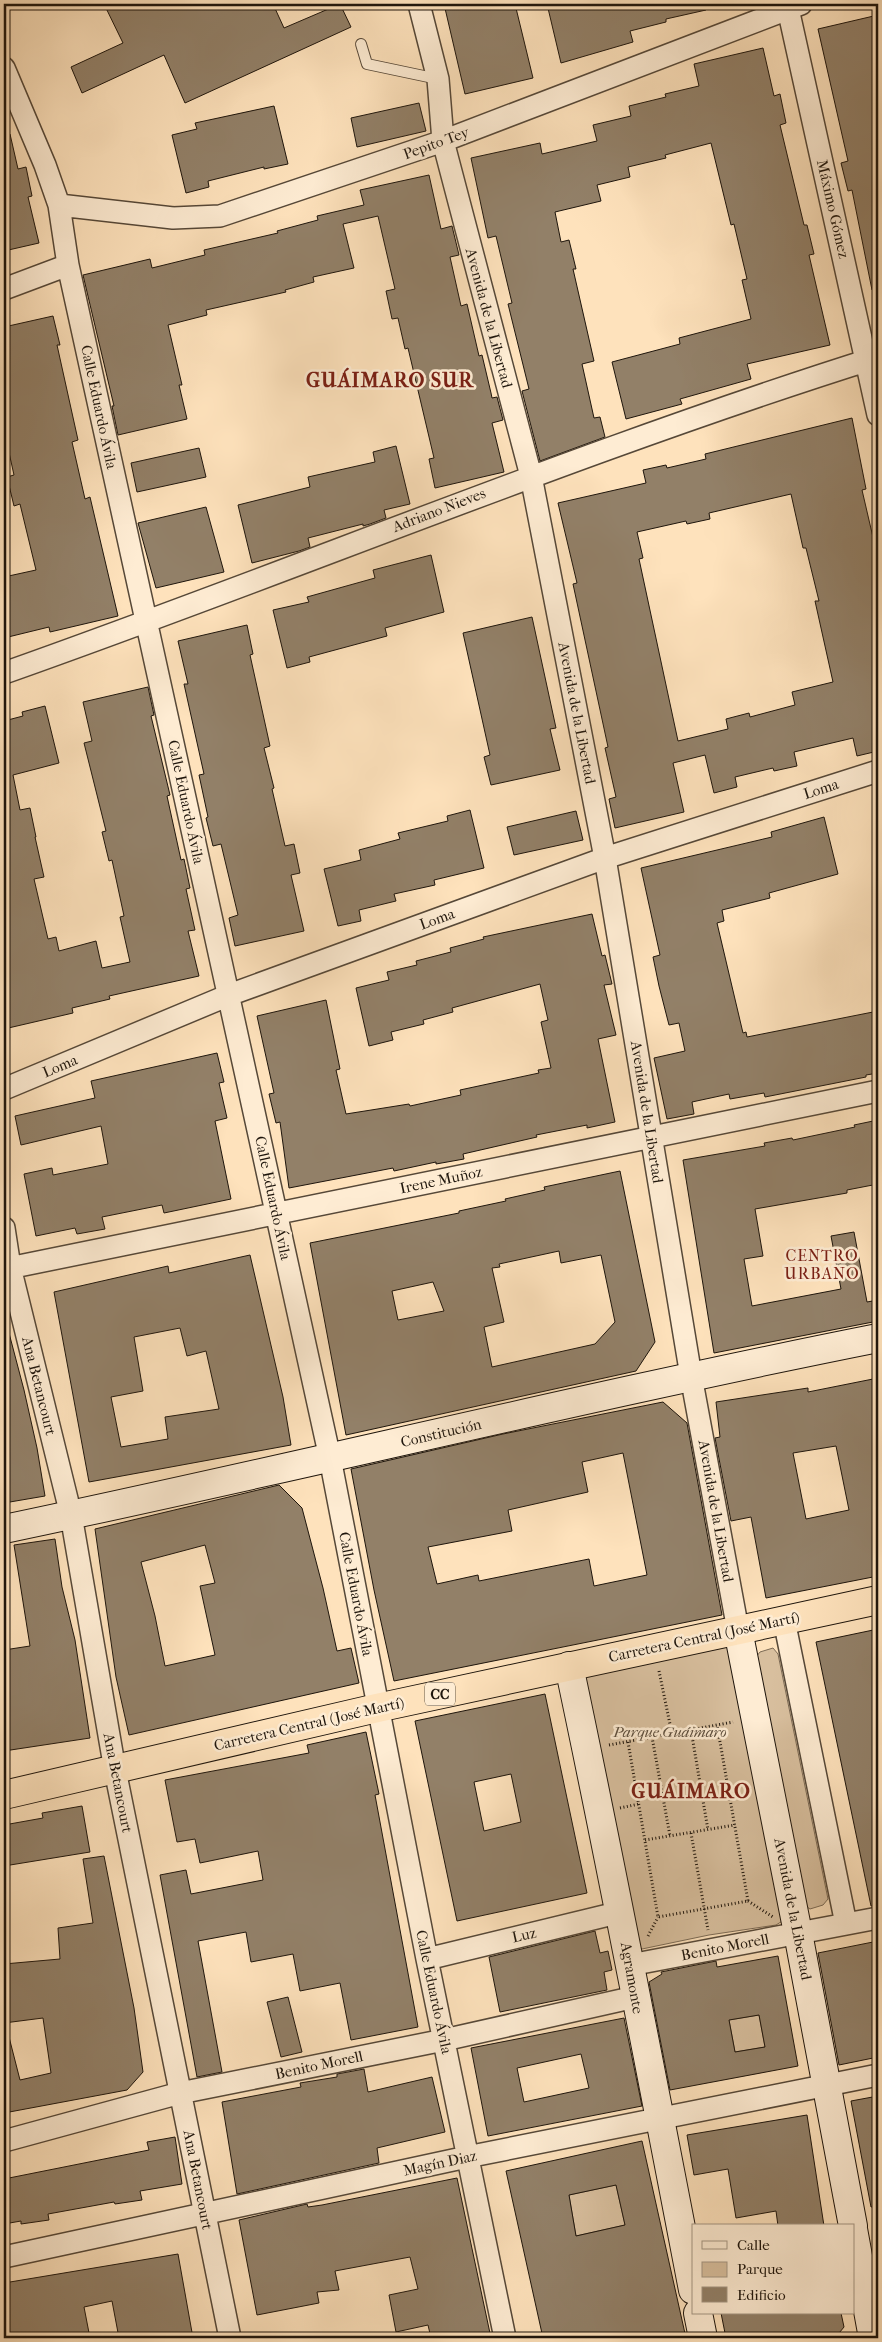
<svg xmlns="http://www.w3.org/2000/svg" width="882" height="2342" font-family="'IM FELL French Canon',serif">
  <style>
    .green { fill: #d8bf9e; stroke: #7b6a55 }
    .building { fill: #928068; stroke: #1e150c; fill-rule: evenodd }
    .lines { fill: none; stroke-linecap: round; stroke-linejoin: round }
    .lane-casing { stroke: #564838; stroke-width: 12 }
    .street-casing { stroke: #564838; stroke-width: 24 }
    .secondary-casing { stroke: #1e150c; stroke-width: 30 }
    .highway-casing { stroke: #1e150c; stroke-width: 30 }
    .path { stroke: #1e150c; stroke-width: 3; stroke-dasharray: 1 2.5; stroke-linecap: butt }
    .lane { stroke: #feecd3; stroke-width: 10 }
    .street { stroke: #feecd3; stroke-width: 21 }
    .secondary { stroke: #feecd3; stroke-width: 28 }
    .highway { stroke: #fee2bc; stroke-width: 28 }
    .labels { text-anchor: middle; stroke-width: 5; stroke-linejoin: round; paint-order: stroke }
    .shield { fill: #feecd3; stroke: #615648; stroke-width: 1 }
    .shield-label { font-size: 14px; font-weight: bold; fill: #1e150c }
    .street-label { font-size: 15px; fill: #1e150c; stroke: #feecd3 }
    .park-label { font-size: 15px; font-style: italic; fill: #5f503f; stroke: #feecd3 }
    .neighbourhood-label { font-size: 16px; letter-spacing: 1px; fill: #7a1f14; stroke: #feecd3 }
    .district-label { font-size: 20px; font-weight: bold; letter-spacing: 1px; fill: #7a1f14; stroke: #feecd3 }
  </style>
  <rect width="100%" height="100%" fill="#fee2bc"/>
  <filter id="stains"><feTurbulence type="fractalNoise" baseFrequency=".004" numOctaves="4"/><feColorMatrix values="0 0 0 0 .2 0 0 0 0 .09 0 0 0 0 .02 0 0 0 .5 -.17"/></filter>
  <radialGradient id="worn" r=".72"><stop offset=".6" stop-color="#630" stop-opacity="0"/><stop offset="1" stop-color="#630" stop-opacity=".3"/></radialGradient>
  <path class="green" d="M732,1645L784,1920L776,1925L709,1935L642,1949L639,1946L580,1676Z
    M773,1648L778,1654L828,1899L823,1905L810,1909L804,1905L756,1657L760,1652Z
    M759,2015L765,2047L735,2052L729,2020Z
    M616,2185L625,2225L576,2236L569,2195Z"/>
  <path class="building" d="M104,4H273L284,28L340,4L351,27L185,103L164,55L82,93L71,67L123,43Z
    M444,4H515L533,78L465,94Z
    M547,4H705L706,10L666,19V22L630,31L633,42L561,63Z
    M878,15V290H872L852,190L848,191L841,163L848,161L818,29Z
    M763,48L774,96L780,94L786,123L780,125L804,225H807L814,254L809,255L830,345L747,364L751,379L680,399L682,404L626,419L612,362L680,344L679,338L751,319L742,280L747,279L734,224L731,225L711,143L665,155L666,158L628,167L630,177L597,185L601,201L555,212L561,242L569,240L576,269H573L594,361L582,364L594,418L600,417L605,437L540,461L522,391L529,389L508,304L512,303L496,236L488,238L471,158L540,143L542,154L597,141L593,125L631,116L629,106L666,97L665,94L699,86L694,64Z
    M419,103L426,131L357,147L351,118Z
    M274,106L288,164L264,169V167L208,181L209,187L186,193L172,135L197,129L195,123Z
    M4,134H10L18,169L26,167L32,196L28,197L39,243L4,251Z
    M429,175L441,229L452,226L459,255L450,257L461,306L467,304L479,356L482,355L491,393L492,398L497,397L503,420L492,423L504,472L435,488L429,459L434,458L408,348L405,349L398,318L392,319L386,291L395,289L378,216L343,224L354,268L313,277L314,282L285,290L286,292L206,310L207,315L168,325L182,385H179L187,419L118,435L112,406H114L83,275L150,259L152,268L205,255L204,250L278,233L277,231L318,220L317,216L364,205L360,190Z
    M53,316L60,345H57L78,440L72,442L85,499L90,497L118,616L50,632L49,627L4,638V577L36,570L20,504L14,506L7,477L14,475L4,430V327Z
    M852,418L866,489L862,490L875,546L878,545V751L857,756L853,738L794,752L797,766L774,771L773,768L735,777L737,787L714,793L705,755L673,763L684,812L615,828L609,799L616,797L605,748L608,747L573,584L577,583L558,503L646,483L643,470L666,465L667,468L706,459L705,454ZM791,494L803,548H806L819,601H815L833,682L792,692L795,705L750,717L749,713L726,719L728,729L678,741L639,559L643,558L637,532L686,521L687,524L710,519L709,513Z
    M396,446L410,504L384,510L386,518L370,524L363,526V524L308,538L310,547L299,551L252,563L238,505L310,487L308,477L375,462L373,452Z
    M199,448L206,477L137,492L131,463Z
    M206,507L224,572L156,588L138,523Z
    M431,555L444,612L385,628L387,636L309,657L310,662L287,668L273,610L309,602L307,597L375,578L373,570Z
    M532,617L556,728L550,729L560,770L491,785L484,757L490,755L463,633Z
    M247,625L253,654L250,655L270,746L264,748L274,788L272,789L285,846L294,844L300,873L291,875L304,931L235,946L229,918L238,915L221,844L213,846L206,818L208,817L199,775L204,774L184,684H188L178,641Z
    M148,687L154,715L151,716L170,795L167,796L181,860L184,859L190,888L186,889L195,930L188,931L199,976L109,996L110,999L72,1008L73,1013L4,1029V721L23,716L22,712L45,706L59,763L13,775L20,810L30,808L36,837H35L44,877L34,879L48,939L56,937L59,951L96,941L102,968L130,962L120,917L124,916L112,860L109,861L102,832L106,831L84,743L92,741L83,702Z
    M470,810L484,868L434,880L435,885L394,894L396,901L359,910L361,921L338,926L324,869L361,860L359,850L400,839L398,833L448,821L447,816Z
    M576,811L583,840L514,855L507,827Z
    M824,817L838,874L769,893L770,898L722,910L724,921L717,923L743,1033L746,1032L747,1037L878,1011V1073L866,1075V1077L765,1097L764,1093L730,1099L729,1094L692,1102L694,1114L667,1119L654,1058L685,1051L679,1023L669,1025L659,986L653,957L660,955L641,868L772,837L771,832Z
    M592,914L602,956L605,955L612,984L604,985L616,1035L598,1039L615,1122L587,1128V1125L536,1135L537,1137L463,1154L464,1159L436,1164V1162L394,1171L393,1168L289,1188L280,1122L276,1123L269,1094L274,1093L257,1016L326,1000L340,1069L336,1070L346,1114L409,1104L410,1106L461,1095L460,1090L539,1073L538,1070L551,1068L541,1022L548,1020L540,984L452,1008L453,1012L423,1020L424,1024L391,1032L393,1040L369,1046L356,988L389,980L387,972L417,965L416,961L451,952L450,948L484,939L483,937Z
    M217,1053L224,1082L219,1083L227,1118L215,1121L231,1199L164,1213L162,1205L102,1217L105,1229L77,1234L75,1228L36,1236L24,1174L52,1168L53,1175L108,1164L101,1126L21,1145L15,1116L95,1098L91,1081Z
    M878,1120V1184L847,1190V1193L755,1209L763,1256L744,1259L752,1306L841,1289L831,1236L854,1232L867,1302L878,1300V1321L714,1353L683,1160L765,1146L764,1143L792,1138L793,1140L855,1127L854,1125Z
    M620,1171L655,1342L636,1371L346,1435L310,1243L459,1213V1211L506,1201L505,1199L545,1190L544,1187ZM559,1251L561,1263L601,1255L615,1322L595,1344L492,1367L484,1327L504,1322L492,1268L500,1267L499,1264ZM433,1282L444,1311L398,1320L392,1291Z
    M250,1255L283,1397L291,1445L89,1482L54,1292L168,1266L169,1273ZM180,1328L187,1356L206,1351L219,1409L165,1417L168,1439L121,1447L111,1397L143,1391L134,1337Z
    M4,1333H9L24,1390L37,1448L45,1496L4,1503Z
    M878,1378V1576L766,1598L751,1517L731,1521L715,1438L720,1437L716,1402L808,1388V1392ZM836,1446L849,1510L806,1519L793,1453Z
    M663,1402L687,1423L722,1615L394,1681L374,1590L351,1469L503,1434ZM623,1453L647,1575L594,1586L589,1559L479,1581L478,1575L437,1584L428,1547L512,1531L508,1510L588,1492L582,1462Z
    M279,1485L302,1508L323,1588L337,1651L351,1648L359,1683L129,1735L116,1677L95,1529ZM205,1545L215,1583L200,1586L215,1655L165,1666L155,1616L141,1562Z
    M55,1539L62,1587L75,1640L90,1738L4,1751V1698L6,1697L4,1650L30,1646L14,1545Z
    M878,1629V1906H871L816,1642Z
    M545,1694L587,1893L457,1921L415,1721ZM511,1774L521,1822L484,1831L474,1782Z
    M366,1732L379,1794L375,1795L418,2027L351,2040L340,1983L300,1991L293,1954L251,1962L246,1932L198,1941L222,2072L197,2077L160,1875L186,1870L191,1894L263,1880L258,1851L200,1863L195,1839L177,1842L165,1780L309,1753L307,1745Z
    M82,1806L90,1852L4,1866V1825L43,1818L42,1813Z
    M104,1856L134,2008L143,2072L127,2090L4,2113V2037H9L20,2080L51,2073L43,2018L4,2023V1964L60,1959L58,1928L93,1923L83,1859Z
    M595,1931L600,1953L608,1951L612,1970L604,1972L607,1990L500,2012L489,1957Z
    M878,1941V2057L839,2065L818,1953Z
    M778,1956L798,2066L670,2090L649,1982L662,1974L661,1972L716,1961L717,1967ZM759,2015L765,2047L735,2052L729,2020Z
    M288,1997L302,2052L281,2057L267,2002Z
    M624,2018L642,2106L488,2136L471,2048ZM581,2054L589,2088L524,2102L517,2068Z
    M364,2069L368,2092L432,2077L445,2132L377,2148L379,2163L237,2194L222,2102L301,2087L300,2083L337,2077V2074Z
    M878,2096V2206L871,2207L851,2101Z
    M807,2115L824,2226H778L776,2211L736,2218L728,2169L694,2175L687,2135Z
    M175,2137L182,2184L140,2191L142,2200L115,2204L114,2202L48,2214L49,2220L21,2224V2221L4,2224V2179L149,2150L147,2142Z
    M642,2141L686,2338H543L506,2171ZM616,2185L625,2225L576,2236L569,2195Z
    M457,2178L491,2338H431L428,2325L396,2332L389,2295L418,2289L410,2257L335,2271L339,2290L317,2292L319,2303L257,2315L239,2220L307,2204L308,2207L322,2205Z
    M178,2254L193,2338H119L112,2301L84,2307L90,2338H4V2283Z
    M721,2313H841L844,2327L835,2338H726Z"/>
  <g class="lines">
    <g class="lane-casing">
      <path id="lane" d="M361,44L367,64L438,79"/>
    </g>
    <g class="street-casing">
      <path id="street" d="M419,4L438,79L443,141L531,476L605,858L691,1376L738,1630
        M787,4L878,415
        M4,68L45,165L59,205L68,265L330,1458L427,1959L505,2338
        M59,205L173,218L220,216L443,141L801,4
        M4,289L68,265
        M4,673C296,570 582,450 878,357
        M4,1089L229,995L605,858L878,771
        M4,1228L10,1267L71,1515L115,1770L230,2338
        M4,1269L878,1091
        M784,1620L846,1924
        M427,1959L621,1912
        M630,1965L878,1918
        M4,2141L180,2093L444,2040L635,1997
        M4,2257L467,2157L878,2075"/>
    </g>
    <g class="secondary-casing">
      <path id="secondary" d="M4,1529C296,1468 586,1396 878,1338
        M738,1630L798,1933L853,2226
        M569,1666C613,1873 653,2082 693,2290
        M853,2229L873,2338
        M698,2313L703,2338"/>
    </g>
    <g class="highway-casing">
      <path id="highway" d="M4,1795L377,1708L878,1600"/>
    </g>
    <path class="path" d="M659,1671L672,1734
      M691,1730L708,1830
      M652,1737L670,1836
      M628,1742L658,1917L748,1901L717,1725
      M609,1745L733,1722
      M728,1788L745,1784
      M620,1808L639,1804
      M691,1833L708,1930
      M645,1840L735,1825
      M748,1901L773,1917
      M648,1936L658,1917"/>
    <use href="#lane" class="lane"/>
    <use href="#street" class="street"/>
    <use href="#secondary" class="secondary"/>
    <use href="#highway" class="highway"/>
  </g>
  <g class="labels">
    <rect class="shield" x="425" y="1682.5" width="30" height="23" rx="4"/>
    <g class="shield-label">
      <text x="440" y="1699">CC</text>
    </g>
    <g class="street-label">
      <text transform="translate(436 143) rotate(-20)" y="5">Pepito Tey</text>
      <text transform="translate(833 209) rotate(77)" y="5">Máximo Gómez</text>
      <text transform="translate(489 318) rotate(75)" y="5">Avenida de la Libertad</text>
      <text transform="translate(99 407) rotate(78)" y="5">Calle Eduardo Ávila</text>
      <text transform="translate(439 510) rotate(-21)" y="5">Adriano Nieves</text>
      <text transform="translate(577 713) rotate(79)" y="5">Avenida de la Libertad</text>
      <text transform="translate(821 789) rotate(-18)" y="5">Loma</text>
      <text transform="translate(186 802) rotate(78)" y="5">Calle Eduardo Ávila</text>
      <text transform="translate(437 919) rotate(-20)" y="5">Loma</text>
      <text transform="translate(60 1066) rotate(-23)" y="5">Loma</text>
      <text transform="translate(647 1112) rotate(81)" y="5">Avenida de la Libertad</text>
      <text transform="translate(441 1180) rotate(-12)" y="5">Irene Muñoz</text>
      <text transform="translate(273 1198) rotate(78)" y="5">Calle Eduardo Ávila</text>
      <text transform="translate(39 1386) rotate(76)" y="5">Ana Betancourt</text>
      <text transform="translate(441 1433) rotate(-13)" y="5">Constitución</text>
      <text transform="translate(716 1511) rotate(80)" y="5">Avenida de la Libertad</text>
      <text transform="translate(356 1594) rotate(79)" y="5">Calle Eduardo Ávila</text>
      <text transform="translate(704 1637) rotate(-12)" y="5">Carretera Central (José Martí)</text>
      <text transform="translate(309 1724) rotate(-13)" y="5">Carretera Central (José Martí)</text>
      <text transform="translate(118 1783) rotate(79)" y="5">Ana Betancourt</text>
      <text transform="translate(793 1909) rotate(79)" y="5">Avenida de la Libertad</text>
      <text transform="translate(524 1935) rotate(-13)" y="5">Luz</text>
      <text transform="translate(725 1947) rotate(-11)" y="5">Benito Morell</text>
      <text transform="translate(632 1978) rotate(80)" y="5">Agramonte</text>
      <text transform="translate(434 1992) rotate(78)" y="5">Calle Eduardo Ávila</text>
      <text transform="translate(319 2065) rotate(-12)" y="5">Benito Morell</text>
      <text transform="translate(440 2163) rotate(-12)" y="5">Magín Diaz</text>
      <text transform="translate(198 2180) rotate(79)" y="5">Ana Betancourt</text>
    </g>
    <g class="park-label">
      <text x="670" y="1737">Parque Guáimaro</text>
    </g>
    <g class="neighbourhood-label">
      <text x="822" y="1261">CENTRO<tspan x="822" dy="18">URBANO</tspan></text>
    </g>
    <g class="district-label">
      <text x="390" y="387">GUÁIMARO SUR</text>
      <text x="691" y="1798">GUÁIMARO</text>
    </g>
  </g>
  <rect width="882" height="2342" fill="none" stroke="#fee2bc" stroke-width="20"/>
  <rect x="5" y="5" width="872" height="2332" fill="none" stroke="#1e150c" stroke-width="2.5"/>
  <rect x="10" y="10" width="862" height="2322" fill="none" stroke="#1e150c"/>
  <rect x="692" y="2224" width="162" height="90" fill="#feecd3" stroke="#a49683"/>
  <rect x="702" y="2241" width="25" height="8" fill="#feecd3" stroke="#a49683"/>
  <text x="737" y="2250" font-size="15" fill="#1e150c">Calle</text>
  <rect x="702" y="2262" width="25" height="15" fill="#d8bf9e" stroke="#a49683"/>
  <text x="737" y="2274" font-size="15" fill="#1e150c">Parque</text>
  <rect x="702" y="2287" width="25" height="15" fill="#928068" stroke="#a49683"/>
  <text x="737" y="2300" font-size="15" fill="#1e150c">Edificio</text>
  <rect width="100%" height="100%" filter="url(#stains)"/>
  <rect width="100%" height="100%" fill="url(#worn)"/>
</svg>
